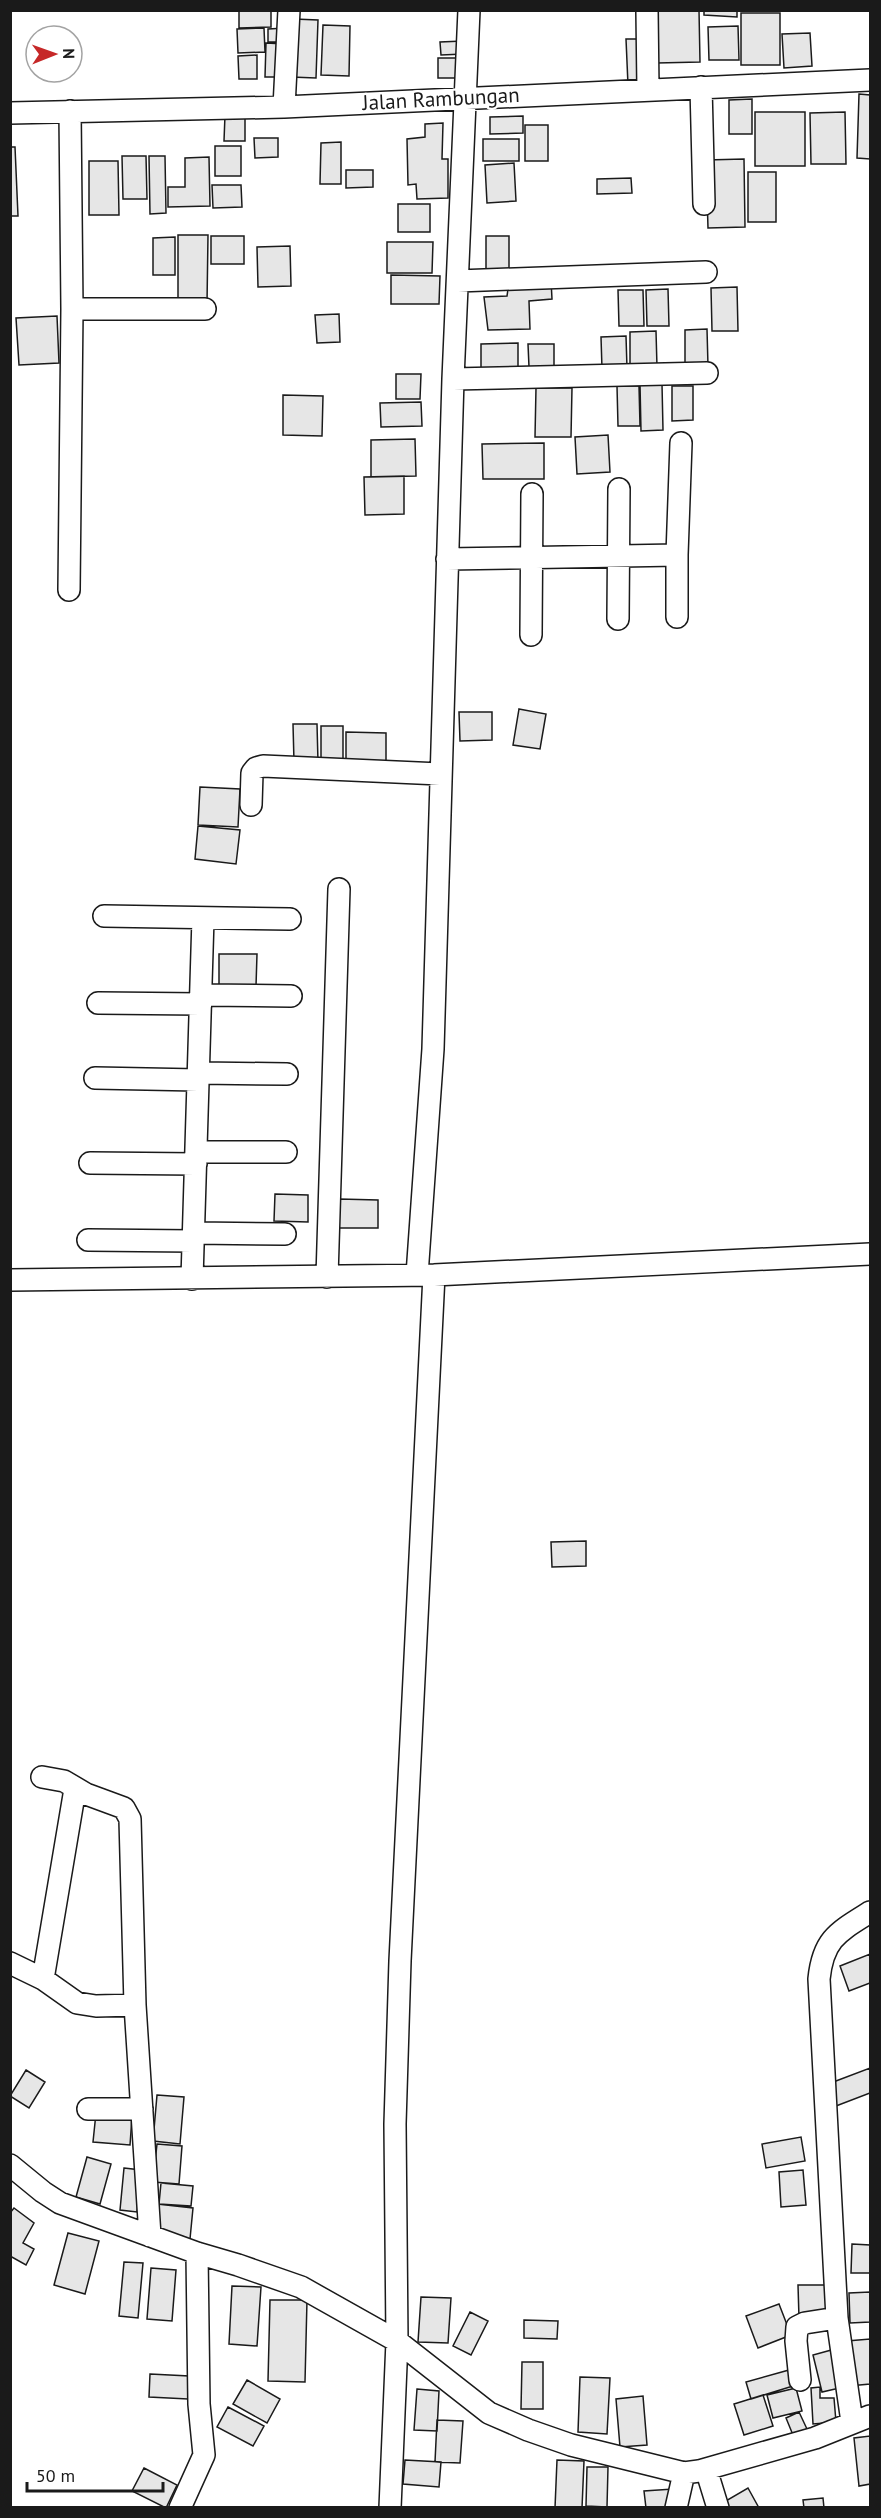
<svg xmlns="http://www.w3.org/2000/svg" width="881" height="2518" font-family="'PT Sans',sans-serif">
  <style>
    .building { fill: #e6e6e6; stroke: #1a1a1a; stroke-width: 1.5 }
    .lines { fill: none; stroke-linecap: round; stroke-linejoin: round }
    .minor-casing { stroke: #1a1a1a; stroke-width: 24 }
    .minor { stroke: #fff; stroke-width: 21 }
    .labels { text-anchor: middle; stroke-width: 4.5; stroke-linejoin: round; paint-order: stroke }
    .street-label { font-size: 21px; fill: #1a1a1a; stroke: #fff }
  </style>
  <rect width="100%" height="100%" fill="#fff"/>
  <path class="building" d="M239,10H271V27L239,28Z
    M657,10H699L700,62L657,63Z
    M704,10H737V17L704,15Z
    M741,13H780V65H741Z
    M294,19L318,20L316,78L291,77Z
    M323,25L350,26L349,76L321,75Z
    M738,26L739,60H709L708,27Z
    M264,28L265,52L238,53L237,29Z
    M286,28V42H268V29Z
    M810,33L812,66L784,68L782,34Z
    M626,39H643L644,85H628Z
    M463,41L464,54L441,55L440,42Z
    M266,43L285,44L284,77H265Z
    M257,55V79H239L238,56Z
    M438,58H460V78H438Z
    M859,94L870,95V159L857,158Z
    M752,99V134H729V100Z
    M755,112H805V166H755Z
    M845,112L846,164H811L810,113Z
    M225,115H245V141H224Z
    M523,116V133L490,134V117Z
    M443,123L442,159H448V198L417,199L416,184L408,185L407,139L425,137V124Z
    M525,125H548V161H525Z
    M254,138H278V157L255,158Z
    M483,139H519V161H483Z
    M341,142V184H320L321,143Z
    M215,146H241V176H215Z
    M10,147H15L18,216H10Z
    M122,156H146L147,199H123Z
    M149,156H165L166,213L150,214Z
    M209,157L210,206L168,207V187H185V158Z
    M744,159L745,227L708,228L706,160Z
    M89,161H118L119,215H89Z
    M514,163L516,201L487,203L485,165Z
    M346,170H373V187L346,188Z
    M748,172H776V222H748Z
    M631,178L632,193L597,194V179Z
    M212,185H241L242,207L213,208Z
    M398,204H430V232H398Z
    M178,235H208L207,304H178Z
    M211,236H244V264H211Z
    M486,236H509V275H486Z
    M175,237V275H153V238Z
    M387,242H433L432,273H387Z
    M290,246L291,286L258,287L257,247Z
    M391,275L440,276L439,304H391Z
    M551,280L552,299L529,301L530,329L488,330L484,297L507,296L509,282Z
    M737,287L738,331H712L711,288Z
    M668,289L669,326H647L646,290Z
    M618,290H643L644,326H619Z
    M339,314L340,342L317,343L315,315Z
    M57,316L59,363L19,365L16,318Z
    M707,329L708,366L685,367V330Z
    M656,331L657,367L630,368V332Z
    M626,336L627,368L602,369L601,337Z
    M518,343V368H481V344Z
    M528,344H554V367H529Z
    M396,374H421L420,399H396Z
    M640,384H662L663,430L641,431Z
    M617,386H639L640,426H618Z
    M672,386H693V420L672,421Z
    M536,388H572L571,437H535Z
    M283,395L323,396L322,436L283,435Z
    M421,402L422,426L381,427L380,403Z
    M608,435L610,472L577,474L575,437Z
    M415,439L416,476L371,477V440Z
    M544,443V479H483L482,444Z
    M404,476V514L365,515L364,477Z
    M519,709L546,714L540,749L513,745Z
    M459,712H492V740L460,741Z
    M293,724H317L318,762H294Z
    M321,726H343V766H321Z
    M346,732L386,733V768H346Z
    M200,787L240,789L238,827L198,825Z
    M198,826L240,830L236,864L195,859Z
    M219,954H257L256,986H219Z
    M275,1194L308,1195V1222L274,1221Z
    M339,1199L378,1200V1228H339Z
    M586,1541V1566L552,1567L551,1542Z
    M870,1954V1983L849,1991L840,1966Z
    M870,2068V2093L836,2106L828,2084Z
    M26,2070L45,2082L29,2108L10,2096Z
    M157,2095L184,2097L180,2144L153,2141Z
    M96,2113L132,2117L130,2145L93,2142Z
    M801,2137L805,2161L766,2168L762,2144Z
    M157,2144L182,2146L179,2184L153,2182Z
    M87,2157L111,2164L100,2204L76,2197Z
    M124,2168L141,2170L137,2212L120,2210Z
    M803,2170L806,2205L781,2207L779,2172Z
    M161,2183L193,2186L191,2206L159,2204Z
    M157,2204L193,2208L190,2239L154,2236Z
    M14,2208L34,2223L23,2243L34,2249L26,2265L10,2256V2213Z
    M68,2233L99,2241L85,2294L54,2285Z
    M852,2244L870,2245V2273H851Z
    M124,2262L143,2263L138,2318L119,2316Z
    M151,2268L176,2270L172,2321L147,2319Z
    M798,2285H832V2317L799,2318Z
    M232,2286L261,2287L257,2346L229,2344Z
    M870,2292V2322L850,2323L849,2293Z
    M421,2297L451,2298L448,2343L418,2342Z
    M270,2300H307L305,2382L268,2381Z
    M779,2304L791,2335L758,2348L746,2316Z
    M470,2312L488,2321L471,2355L453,2346Z
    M524,2320L558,2321L557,2339L524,2338Z
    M870,2339V2384L849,2386L847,2341Z
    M835,2349L844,2387L822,2392L813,2355Z
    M522,2362H543V2409H521Z
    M789,2370L793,2386L751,2399L746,2382Z
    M150,2374L189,2376L188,2399L149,2397Z
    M580,2377L610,2378L607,2434L578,2432Z
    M247,2380L280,2399L267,2423L233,2404Z
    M820,2387V2398H834L836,2422L813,2424L811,2388Z
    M796,2388L802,2411L773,2418L767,2395Z
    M417,2389L439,2391L437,2431L414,2430Z
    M763,2395L773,2426L744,2435L734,2404Z
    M643,2396L647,2445L620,2447L616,2399Z
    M228,2407L264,2426L253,2446L217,2427Z
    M799,2412L807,2429L793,2435L786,2418Z
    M437,2420L463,2421L460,2463L435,2462Z
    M870,2436V2484L859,2486L854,2438Z
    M405,2460L441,2462L439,2487L403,2484Z
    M557,2460L584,2461L582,2508H555Z
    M587,2467H608L607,2507L586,2506Z
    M144,2468L177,2485L166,2508L132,2491Z
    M748,2488L759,2508H727L724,2502Z
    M673,2489L674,2508H646L644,2491Z
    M823,2498L824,2508H804L803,2500Z"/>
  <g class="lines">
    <g class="minor-casing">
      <path id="minor" d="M647,10L648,90
        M701,87L704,204
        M284,107L289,10
        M10,113L284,107L870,80
        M458,281L706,272
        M72,309H205
        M453,379L707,373
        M447,559L677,555L681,443
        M69,590L72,309L70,111
        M677,617V555
        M618,619L619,489
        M531,635L532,494
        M251,805L252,773L256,768L263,766L440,774
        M104,916L290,919
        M201,995L291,996
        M98,1003L201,1004
        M199,1073L287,1074
        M95,1078L198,1080
        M196,1152H286
        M90,1163L196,1164
        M194,1233L285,1234
        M88,1240L193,1241
        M417,1275L433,1049L453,379L469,10
        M327,1277L339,889
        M192,1279L203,918
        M10,1280L434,1275L870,1254
        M42,1777L64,1781L86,1794L124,1808L130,1819L135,2005L150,2236
        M10,1963L43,1979L77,2003L96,2006L135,2005
        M43,1979L75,1789
        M88,2109H142
        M10,2165L43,2192L60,2203L197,2253L238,2265L301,2287L397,2341L489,2413L528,2430L571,2445L684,2473L699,2471L815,2438L870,2416
        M800,2380L796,2341L797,2327L805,2323L837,2318
        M852,2422L837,2318L819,1979C823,1939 838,1932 870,1912
        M706,2469L718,2508
        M180,2508L204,2455L199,2404L197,2253
        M390,2508L397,2341L395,2124L400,1961L434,1275
        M676,2508L684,2473"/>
    </g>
    <use href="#minor" class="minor"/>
  </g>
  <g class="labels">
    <g class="street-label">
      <text transform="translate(441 99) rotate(-3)" y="7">Jalan Rambungan</text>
    </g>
  </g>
  <rect width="881" height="2518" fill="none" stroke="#1a1a1a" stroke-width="24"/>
  <g transform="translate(54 54) rotate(89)"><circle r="28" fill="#ffffff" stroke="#a3a3a3" stroke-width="1.5"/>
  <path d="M0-4.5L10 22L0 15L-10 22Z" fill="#c62828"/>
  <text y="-9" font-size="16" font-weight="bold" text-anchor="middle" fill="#1a1a1a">N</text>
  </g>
  <path d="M27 2482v9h136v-9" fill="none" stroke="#1a1a1a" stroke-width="3"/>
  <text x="36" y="2482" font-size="18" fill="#1a1a1a" stroke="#ffffff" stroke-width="4.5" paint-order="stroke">50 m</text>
</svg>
